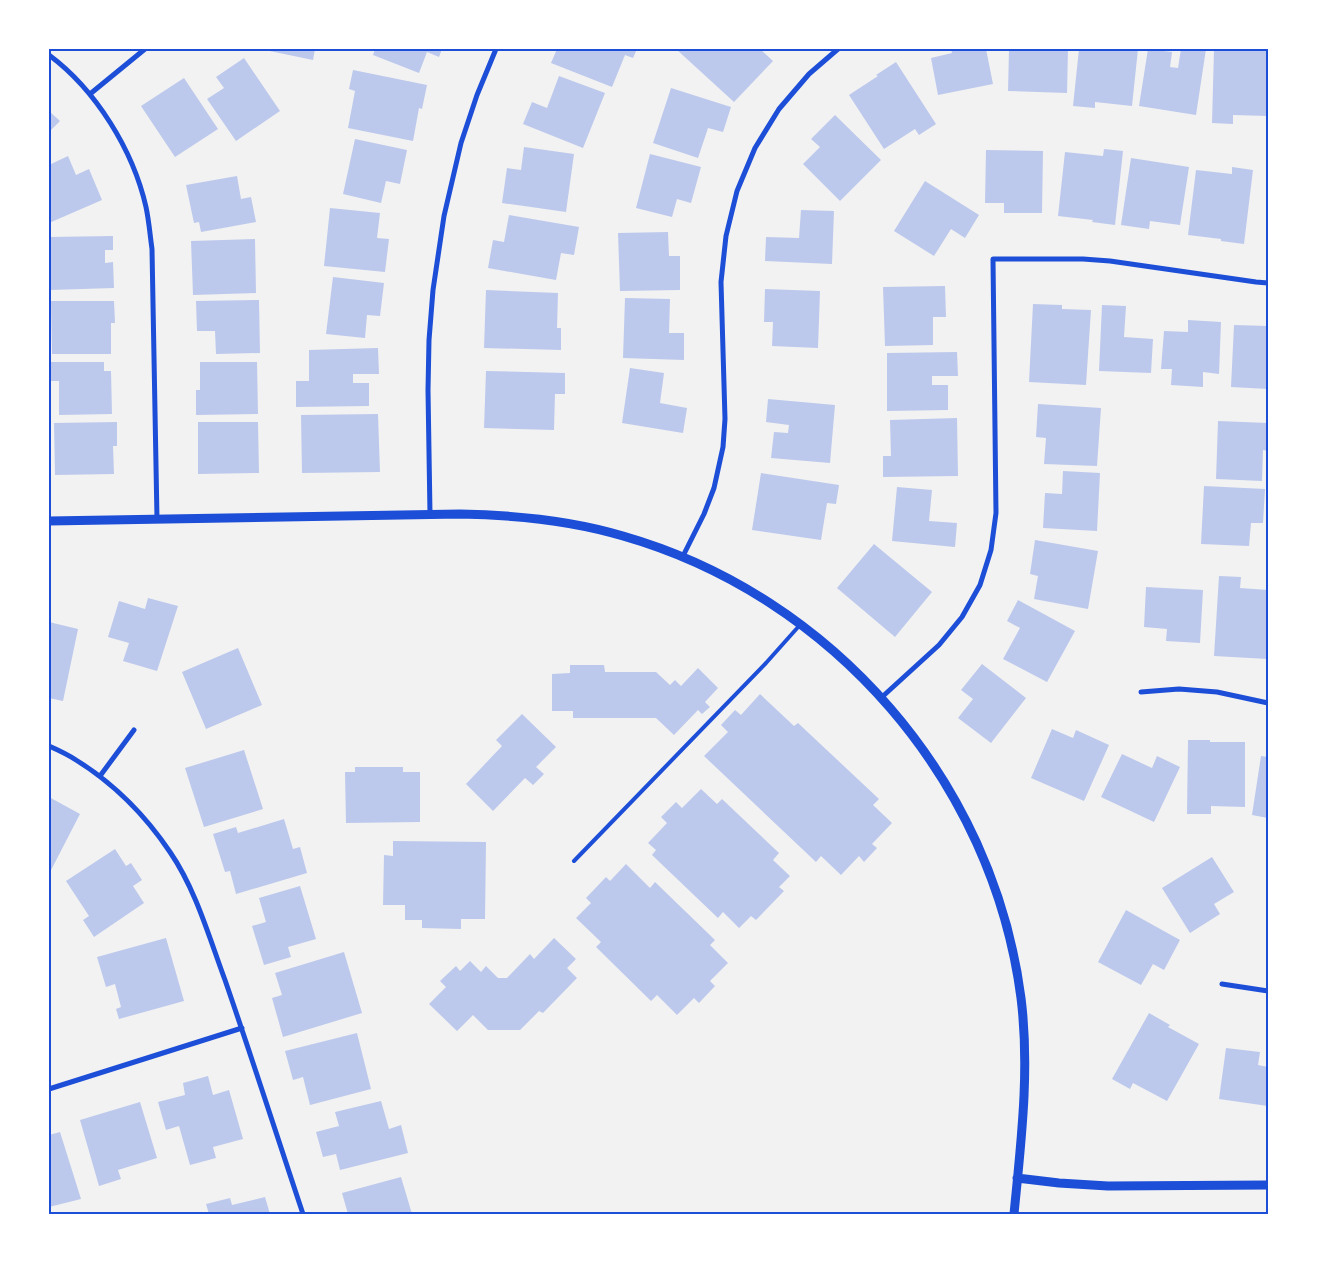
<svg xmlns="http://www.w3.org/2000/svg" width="1317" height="1263" font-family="Poppins,sans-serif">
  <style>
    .building { fill: #bdc9ec }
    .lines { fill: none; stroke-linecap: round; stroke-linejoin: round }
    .service { stroke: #1d4ed8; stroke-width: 4 }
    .minor { stroke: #1d4ed8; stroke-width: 5 }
    .tertiary { stroke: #1d4ed8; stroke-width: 9 }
    .neatline { fill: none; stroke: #1d4ed8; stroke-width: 2 }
  </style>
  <rect width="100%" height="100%" fill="#f2f2f2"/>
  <path class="building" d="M260,49H315L313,60Z
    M375,49H442L439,57L427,52L419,73L373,55Z
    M557,49H637L633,58L625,55L612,87L551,63Z
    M676,49H760L773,61L734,102Z
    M951,49H986L993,84L938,95L931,58L952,53Z
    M1009,49H1068L1067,93L1008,91Z
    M1079,49H1138L1132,106L1095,102V108L1073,106Z
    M1148,49L1172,52L1170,67L1178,68L1181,49H1206L1196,115L1139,106Z
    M1214,49L1268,51V116L1233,115V124L1212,123Z
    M244,58L280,111L236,141L207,99L224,88L216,77Z
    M896,62L936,124L919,135L915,129L884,149L849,95L878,76L876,75Z
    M353,70L427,85L422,109L419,108L413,141L348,128L355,91L349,89Z
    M559,76L605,93L583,148L523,124L532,102L547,108Z
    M184,78L218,129L175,157L141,106Z
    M671,88L731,107L723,132L708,128L698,158L653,143Z
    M49,111L60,121L49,132Z
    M835,115L881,160L840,201L803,164L820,147L811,139Z
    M355,139L407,150L400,184L386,181L381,203L343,194Z
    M524,147L574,154L566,212L502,203L507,168L521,170Z
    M1104,149L1123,151L1115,225L1092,222L1093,220L1058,216L1065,152L1103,156Z
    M986,150L1043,151L1042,213H1004V203H985Z
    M650,154L701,167L691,203L677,199L672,217L636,208Z
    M68,156L76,175L89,169L102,200L49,223V165Z
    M1131,158L1189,167L1180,225L1150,221L1149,229L1121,225Z
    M1232,167L1253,170L1244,244L1221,241V239L1188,235L1196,170L1232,174Z
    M237,176L241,199L251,197L256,222L201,232L199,222L194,223L186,185Z
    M925,181L979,215L965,238L951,229L934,256L894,231Z
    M330,208L380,213L377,238L389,239L385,272L324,266Z
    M801,210L834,211L832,264L765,261L766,237L799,238Z
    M509,215L579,227L574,255L561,253L556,280L488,268L493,240L504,242Z
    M668,232L669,256H680V290L620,291L618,233Z
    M113,236V250H105V263L113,262L114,288L50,290L49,237Z
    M255,239L256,293L193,295L191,241Z
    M333,277L384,283L380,316L367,315L365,338L326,334Z
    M945,286L946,317H933V345L885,346L883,287Z
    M765,289L820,291L818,348L772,346L773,322H764Z
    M486,290L558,293L557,328H561V350L484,348Z
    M625,298L670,299L669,333H684V360L623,358Z
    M259,300L260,353L216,354L215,331H197L196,301Z
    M51,301H114L115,323H111V354H52Z
    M1033,304L1062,305V309L1091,310L1086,385L1029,382Z
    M1102,305L1126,306L1124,337L1153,339L1151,373L1099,371Z
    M1188,320L1221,322L1219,374L1203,372V387L1171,385L1172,369H1161L1164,331L1188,332Z
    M1234,325L1268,326V389L1231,387Z
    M378,348L379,374H353V383H369V406L296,407V381H309V350Z
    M957,352L958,376H932V385H948V410L887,411V353Z
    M49,362H104V371H111L112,414L59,415V381H49Z
    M200,362H257L258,414L196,415V390H200Z
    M630,368L664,373L660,403L687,408L683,433L622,423Z
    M486,371L565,373V394H555L554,430L484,428Z
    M768,399L835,405L830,463L771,458L774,432L788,433L789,425L766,422Z
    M1038,404L1101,408L1097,466L1044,464L1046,438L1036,437Z
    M378,414L380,472L302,473L301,415Z
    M957,418L958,476L883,477V456H891L890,420Z
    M1218,421L1268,423V451L1263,450L1262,481L1216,479Z
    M117,422V446H113L114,474L55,475L54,423Z
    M198,422H258L259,473L198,474Z
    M1063,471L1100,473L1097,531L1043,528L1045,493L1062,494Z
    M761,473L839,485L836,504L827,503L821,540L752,530Z
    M1204,486L1265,489L1263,523H1251L1249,546L1201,544Z
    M897,487L932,490L929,521L957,523L955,547L892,541Z
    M1035,540L1098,551L1088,609L1034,599L1038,576L1030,574Z
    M874,544L932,592L895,637L837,588Z
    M1219,576L1241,577L1240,588L1268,590V659L1214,656Z
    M1146,587L1203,590L1200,643L1166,641L1167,629L1144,627Z
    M148,598L178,606L157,671L123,661L129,643L108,637L119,601L145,609Z
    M1018,600L1075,631L1047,682L1003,659L1020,628L1007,621Z
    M49,622L78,629L63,701L49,698Z
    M238,648L262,705L206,729L182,672Z
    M982,664L1026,698L991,743L958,718L973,699L961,690Z
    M570,665H604L605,672H656L670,685L675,680L681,686L698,668L718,688L705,702L710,707L702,714L698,710L674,735L656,718H573V711H552V674L570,673Z
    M760,694L794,726L798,723L879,799L873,805L892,823L872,844L877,848L864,862L859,856L841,875L821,856L816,862L704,756L728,732L721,725L735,710L741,715Z
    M522,714L556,747L536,767L544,774L533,785L525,778L493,811L466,784L502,746L496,740Z
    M1052,729L1073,738L1076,730L1109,745L1084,801L1031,778Z
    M1188,740H1210V742H1245V807L1211,806V814H1187Z
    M244,750L263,809L204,827L185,768Z
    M1122,754L1152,768L1157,756L1180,767L1154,822L1101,797Z
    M1261,756L1268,757V818L1252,815Z
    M355,767H403V772H420V822L346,823L345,772H355Z
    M701,789L717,804L722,799L779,853L773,860L790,876L779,887L784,891L756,920L751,916L739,928L723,912L718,918L652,855L656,850L648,843L667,823L661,817L676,802L682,808Z
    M49,797L80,814L49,874Z
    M284,819L293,849L300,847L307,873L236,894L230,871L225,872L213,834L236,827L238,833Z
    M393,841L486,842L485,919H461V929L422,928V920H405V905H383L384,855L393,856Z
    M115,849L126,866L131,863L142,880L133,886L144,903L94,937L83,920L89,916L66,881Z
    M1212,857L1234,892L1214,904L1220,914L1190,933L1162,888Z
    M626,864L650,888L655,882L715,940L710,945L728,963L710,981L715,986L699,1003L694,998L677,1015L657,995L651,1001L596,947L601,942L576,918L591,903L586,898L606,877L610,881Z
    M300,886L316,939L288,947L291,957L264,965L252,926L266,922L259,898Z
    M1126,910L1180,940L1164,970L1153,964L1141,985L1098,962Z
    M166,938L184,1001L119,1019L116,1009L121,1007L115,984L106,987L97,957Z
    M554,938L576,959L567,968L577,978L543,1013L539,1011L520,1030H488L473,1015L457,1031L429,1004L446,987L440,981L456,966L460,971L470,961L481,972L486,966L498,978H507L530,954L534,959Z
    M344,952L362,1013L283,1037L272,998L282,995L275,973Z
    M1149,1013L1170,1025L1168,1027L1199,1044L1167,1101L1133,1083L1130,1089L1112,1079Z
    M357,1033L371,1089L310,1105L303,1077L293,1080L285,1051Z
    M1226,1048L1260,1052L1258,1065L1268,1067V1106L1219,1099Z
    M208,1076L213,1095L229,1090L243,1139L213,1147L216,1158L190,1165L179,1126L166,1130L158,1102L185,1095L183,1083Z
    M381,1101L389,1129L401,1125L408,1153L340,1170L336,1154L323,1157L316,1132L339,1126L335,1112Z
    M140,1102L157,1158L118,1170L121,1179L99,1186L80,1120Z
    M60,1132L81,1199L49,1207V1135Z
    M401,1177L412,1214H348L342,1193Z
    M265,1197L270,1214H209L206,1204L230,1198L232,1205Z"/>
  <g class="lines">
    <path class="service" d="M574,861L766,663L799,626"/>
    <path class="minor" d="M49,55C96,90 133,150 146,207C149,221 150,235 152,249L157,519
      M90,94L145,49
      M430,514L428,390L429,340L433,290L444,216L461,143L477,95L496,49
      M683,556L704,514L714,488L723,447L725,419L721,282L726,236L737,191L755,148L779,109L809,74L838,49
      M1141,692L1179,689L1217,692L1268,703
      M882,697L939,645L962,617L980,585L991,550L996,513L993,259H1083L1110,261L1256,282L1268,283
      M49,746C58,750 67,754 76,760C113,783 145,815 170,852C196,890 209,937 225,980C252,1058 277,1136 303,1214
      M100,776L134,730
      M1222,984L1268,991
      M49,1089L242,1028"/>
    <path class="tertiary" d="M49,521L460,514C515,515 570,520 623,536C833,596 993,781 1021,998C1030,1070 1021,1142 1014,1214
      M1017,1178L1059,1183L1108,1186L1268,1185"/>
  </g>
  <rect width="1317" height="1263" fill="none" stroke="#ffffff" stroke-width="100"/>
  <rect x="50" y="50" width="1217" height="1163" class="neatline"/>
</svg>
